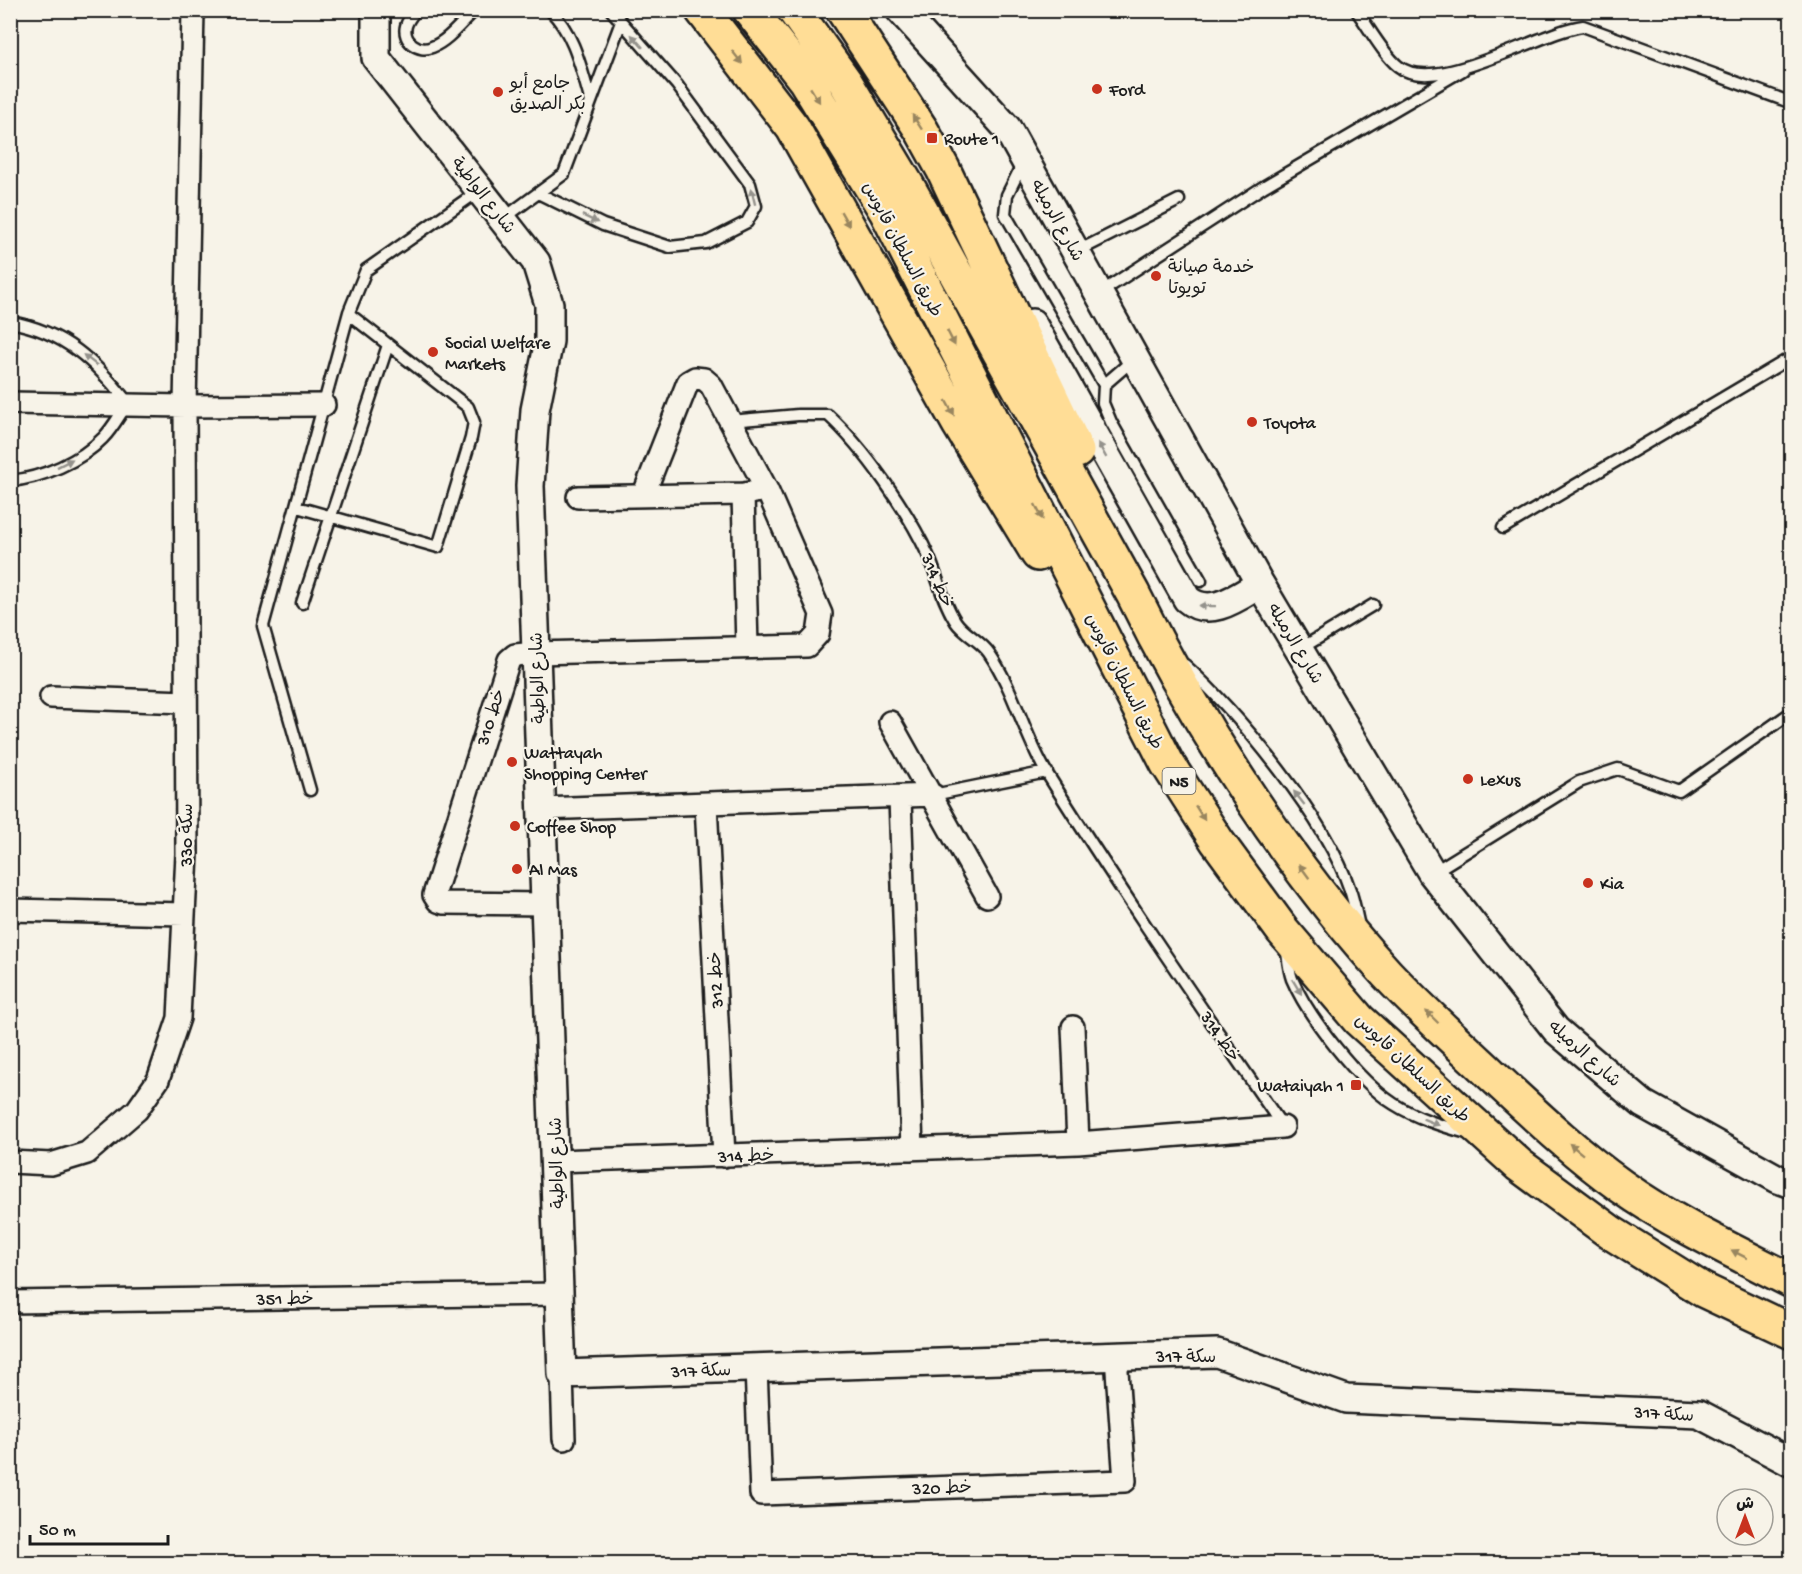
<svg xmlns="http://www.w3.org/2000/svg" width="1802" height="1574" font-family="'Gochi Hand','Playpen Sans Arabic',sans-serif">
  <style>
    .lines { fill: none; stroke-linecap: round; stroke-linejoin: round }
    .service-casing { stroke: #1c1c1c; stroke-width: 15 }
    .minor-casing { stroke: #1c1c1c; stroke-width: 26 }
    .tertiary-casing { stroke: #1c1c1c; stroke-width: 32 }
    .trunk-casing { stroke: #1c1c1c; stroke-width: 38 }
    .service { stroke: #f7f3e8; stroke-width: 10 }
    .minor { stroke: #f7f3e8; stroke-width: 21 }
    .tertiary { stroke: #f7f3e8; stroke-width: 27 }
    .trunk { stroke: #ffdd96; stroke-width: 33 }
    .oneway { fill: #94928c }
    .oneway2 { fill: #99865f }
    .poi-dot { fill: #c8321e; stroke: #f7f3e8; stroke-width: 2 }
    .labels { text-anchor: middle; stroke-width: 4.5; stroke-linejoin: round; paint-order: stroke }
    .shield { fill: #f7f3e8; stroke: #5e5c59; stroke-width: 1.5 }
    .shield-label { font-size: 16px; font-weight: bold; fill: #1c1c1c }
    .poi-label { font-size: 18px; fill: #1c1c1c; stroke: #f7f3e8; text-anchor: start }
    .street-label { font-size: 18px; fill: #1c1c1c; stroke: #f7f3e8 }
  </style>
  <rect width="100%" height="100%" fill="#f7f3e8"/>
  <filter id="ink" filterUnits="userSpaceOnUse"><feTurbulence type="fractalNoise" baseFrequency=".0167" numOctaves="2"/><feDisplacementMap in="SourceGraphic" scale="12" xChannelSelector="R" yChannelSelector="G"/><feConvolveMatrix kernelMatrix="1 2 1 2 8 2 1 2 1" color-interpolation-filters="sRGB"/></filter>
  <g filter="url(#ink)">
    <g class="lines">
      <g class="service-casing">
        <path id="service" d="M416,10C412,15 408,19 406,26C402,41 419,53 432,47C448,41 462,22 475,10
          M550,10C575,35 581,69 591,102
          M1356,10C1368,26 1383,54 1398,66C1435,97 1540,31 1583,26L1792,103
          M1023,163L1007,195L1005,214L1104,385L1134,359
          M538,193L603,225L670,247L706,243L747,222L756,206L750,184L677,85L611,10
          M502,214L511,213L564,174L621,22
          M1076,252L1179,200
          M1098,294L1263,187L1463,70
          M10,322C64,331 96,362 128,403C120,414 113,428 103,438C81,461 42,478 10,481
          M1104,385L1103,403L1111,422L1201,581
          M730,421L798,415H828C864,448 908,511 928,555C938,577 942,601 956,622C964,634 981,641 989,653C1015,691 1024,736 1048,775C1123,895 1203,1010 1283,1127
          M297,507L438,547L471,438L474,422L468,407L349,314
          M1503,528L1792,357
          M302,603L388,345
          M1300,649L1373,605
          M1185,665C1240,715 1327,820 1350,890C1354,901 1356,914 1359,926
          M310,790L263,626L349,312L366,270L480,190
          M933,795L1047,772
          M1432,873L1579,782L1618,769L1679,791L1792,712
          M1287,952C1288,960 1289,971 1292,979C1308,1017 1359,1082 1394,1104C1416,1118 1442,1126 1467,1133"/>
      </g>
      <g class="minor-casing">
        <path id="minor" d="M10,403L185,406L324,405
          M743,494L747,647
          M578,497L743,494L767,490
          M51,697L186,702
          M890,722L987,896
          M900,798L912,1149
          M706,804L724,1156
          M542,809L933,795
          M545,904L444,903L438,901L434,895L509,660L515,655L536,653L807,646L818,634L821,614L767,490L711,385L704,379L695,378L688,382L643,496
          M10,910L184,914
          M1073,1027L1078,1143
          M556,1161L1078,1143L1283,1127
          M10,1162L51,1164L87,1153L137,1110L158,1080L179,1018L187,854L185,406L193,10
          M10,1302L559,1294
          M756,1368L761,1494L1125,1481L1116,1357
          M562,1374L564,1439"/>
      </g>
      <g class="tertiary-casing">
        <path id="tertiary" d="M376,10V58L536,262L549,304V341L535,410L530,486L562,1374L1217,1353L1346,1399L1699,1414L1792,1463
          M900,10L1007,128L1260,584L1432,873L1556,1030L1643,1104L1778,1179L1792,1184
          M1032,323L1187,599C1210,619 1238,597 1260,584"/>
      </g>
      <g class="trunk-casing">
        <path id="trunk" d="M702,10L793,128L959,424L1038,554
          M750,10L805,80L886,211L1167,763L1217,841L1283,931L1359,1020L1519,1165L1610,1232L1703,1290L1792,1332
          M794,10L846,83L907,185L1133,594C1196,723 1290,868 1387,974C1420,1009 1457,1042 1492,1075C1534,1114 1575,1153 1621,1186C1673,1223 1735,1252 1792,1281
          M843,10L922,131L943,169L1077,451"/>
      </g>
      <use href="#service" class="service"/>
      <use href="#minor" class="minor"/>
      <use href="#tertiary" class="tertiary"/>
      <use href="#trunk" class="trunk"/>
    </g>
    <defs><path id="oneway-solid" d="M-6-.8H1V-3.2L6.5 0L1 3.2V.8H-6Z" transform="scale(1.5)"/></defs>
    <g class="oneway">
      <use href="#oneway-solid" transform="translate(637 41) rotate(-132)"/>
      <use href="#oneway-solid" transform="translate(753 196) rotate(-104)"/>
      <use href="#oneway-solid" transform="translate(590 219) rotate(26)"/>
      <use href="#oneway-solid" transform="translate(90 360) rotate(-142)"/>
      <use href="#oneway-solid" transform="translate(1102 450) rotate(-119)"/>
      <use href="#oneway-solid" transform="translate(65 463) rotate(-27)"/>
      <use href="#oneway-solid" transform="translate(1207 606) rotate(-179)"/>
      <use href="#oneway-solid" transform="translate(1299 798) rotate(-128)"/>
      <use href="#oneway-solid" transform="translate(1297 987) rotate(59)"/>
      <use href="#oneway-solid" transform="translate(1431 1122) rotate(22)"/>
    </g>
    <g class="oneway2">
      <use href="#oneway-solid" transform="translate(737 57) rotate(52)"/>
      <use href="#oneway-solid" transform="translate(815 95) rotate(58)"/>
      <use href="#oneway-solid" transform="translate(917 122) rotate(-123)"/>
      <use href="#oneway-solid" transform="translate(845 219) rotate(60)"/>
      <use href="#oneway-solid" transform="translate(951 338) rotate(63)"/>
      <use href="#oneway-solid" transform="translate(950 408) rotate(61)"/>
      <use href="#oneway-solid" transform="translate(1039 512) rotate(63)"/>
      <use href="#oneway-solid" transform="translate(1200 813) rotate(57)"/>
      <use href="#oneway-solid" transform="translate(1304 871) rotate(-126)"/>
      <use href="#oneway-solid" transform="translate(1432 1017) rotate(-136)"/>
      <use href="#oneway-solid" transform="translate(1576 1149) rotate(-141)"/>
      <use href="#oneway-solid" transform="translate(1739 1254) rotate(-153)"/>
    </g>
  </g>
  <g class="poi-dot">
    <circle cx="1097" cy="89" r="6"/>
    <circle cx="498" cy="92" r="6"/>
    <rect x="926" y="132" width="12" height="12" rx="3"/>
    <circle cx="1156" cy="276" r="6"/>
    <circle cx="433" cy="352" r="6"/>
    <circle cx="1252" cy="422" r="6"/>
    <circle cx="512" cy="762" r="6"/>
    <circle cx="1468" cy="779" r="6"/>
    <circle cx="515" cy="826" r="6"/>
    <circle cx="517" cy="869" r="6"/>
    <circle cx="1588" cy="883" r="6"/>
    <rect x="1350" y="1079" width="12" height="12" rx="3"/>
  </g>
  <g class="labels">
    <rect class="shield" x="1162.5" y="768" width="33" height="26" rx="4.5"/>
    <g class="shield-label">
      <text x="1179" y="787">N5</text>
    </g>
    <g class="poi-label">
      <text x="510" y="88">جامع أبو<tspan x="510" dy="21">بكر الصديق</tspan></text>
      <text x="1109" y="95">Ford</text>
      <text x="944" y="144">Route 1</text>
      <text x="1168" y="272">خدمة صيانة<tspan x="1168" dy="21">تويوتا</tspan></text>
      <text x="445" y="348">Social Welfare<tspan x="445" dy="21">Markets</tspan></text>
      <text x="1264" y="428">Toyota</text>
      <text x="524" y="758">Wattayah<tspan x="524" dy="21">Shopping Center</tspan></text>
      <text x="1480" y="785">Lexus</text>
      <text x="527" y="832">Coffee Shop</text>
      <text x="529" y="875">Al Mas</text>
      <text x="1600" y="889">Kia</text>
      <text x="1344" y="1091" text-anchor="end">Wataiyah 1</text>
    </g>
    <g class="street-label">
      <text transform="translate(484 195) rotate(52)" y="6">شارع الواطية</text>
      <text transform="translate(1058 220) rotate(61)" y="6">شارع الرميله</text>
      <text transform="translate(903 249) rotate(62)" y="6">طريق السلطان قابوس</text>
      <text transform="translate(938 580) rotate(67)" y="6">خط 314</text>
      <text transform="translate(1296 643) rotate(59)" y="6">شارع الرميله</text>
      <text transform="translate(537 678) rotate(-92)" y="6">شارع الواطية</text>
      <text transform="translate(1125 681) rotate(63)" y="6">طريق السلطان قابوس</text>
      <text transform="translate(490 717) rotate(-72)" y="6">خط 310</text>
      <text transform="translate(186 835) rotate(-90)" y="6">سكة 330</text>
      <text transform="translate(715 980) rotate(-93)" y="6">خط 312</text>
      <text transform="translate(1221 1036) rotate(56)" y="6">خط 314</text>
      <text transform="translate(1585 1053) rotate(42)" y="6">شارع الرميله</text>
      <text transform="translate(1413 1068) rotate(43)" y="6">طريق السلطان قابوس</text>
      <text transform="translate(746 1155) rotate(-2)" y="6">خط 314</text>
      <text transform="translate(556 1163) rotate(-92)" y="6">شارع الواطية</text>
      <text transform="translate(285 1298) rotate(-1)" y="6">خط 351</text>
      <text x="1186" y="1362">سكة 317</text>
      <text transform="translate(701 1370) rotate(-2)" y="6">سكة 317</text>
      <text transform="translate(1664 1413) rotate(4)" y="6">سكة 317</text>
      <text transform="translate(942 1487) rotate(-2)" y="6">خط 320</text>
    </g>
  </g>
  <rect width="1802" height="1574" fill="none" stroke="#f7f3e8" stroke-width="36"/>
  <rect x="18" y="18" width="1766" height="1538" fill="none" stroke="#1c1c1c" stroke-width="2" filter="url(#ink)"/>
  <g transform="translate(1745 1517)"><circle r="28" fill="#f7f3e8" stroke="#9f9d96" stroke-width="1.5"/>
  <path d="M0-4.5L10 22L0 15L-10 22Z" fill="#c8321e"/>
  <text y="-9" font-size="16" font-weight="bold" text-anchor="middle" fill="#1c1c1c">ش</text>
  </g>
  <path d="M30 1535v9h138v-9" fill="none" stroke="#1c1c1c" stroke-width="3"/>
  <text x="39" y="1535" font-size="18" fill="#1c1c1c" stroke="#f7f3e8" stroke-width="4.5" paint-order="stroke">50 m</text>
</svg>
